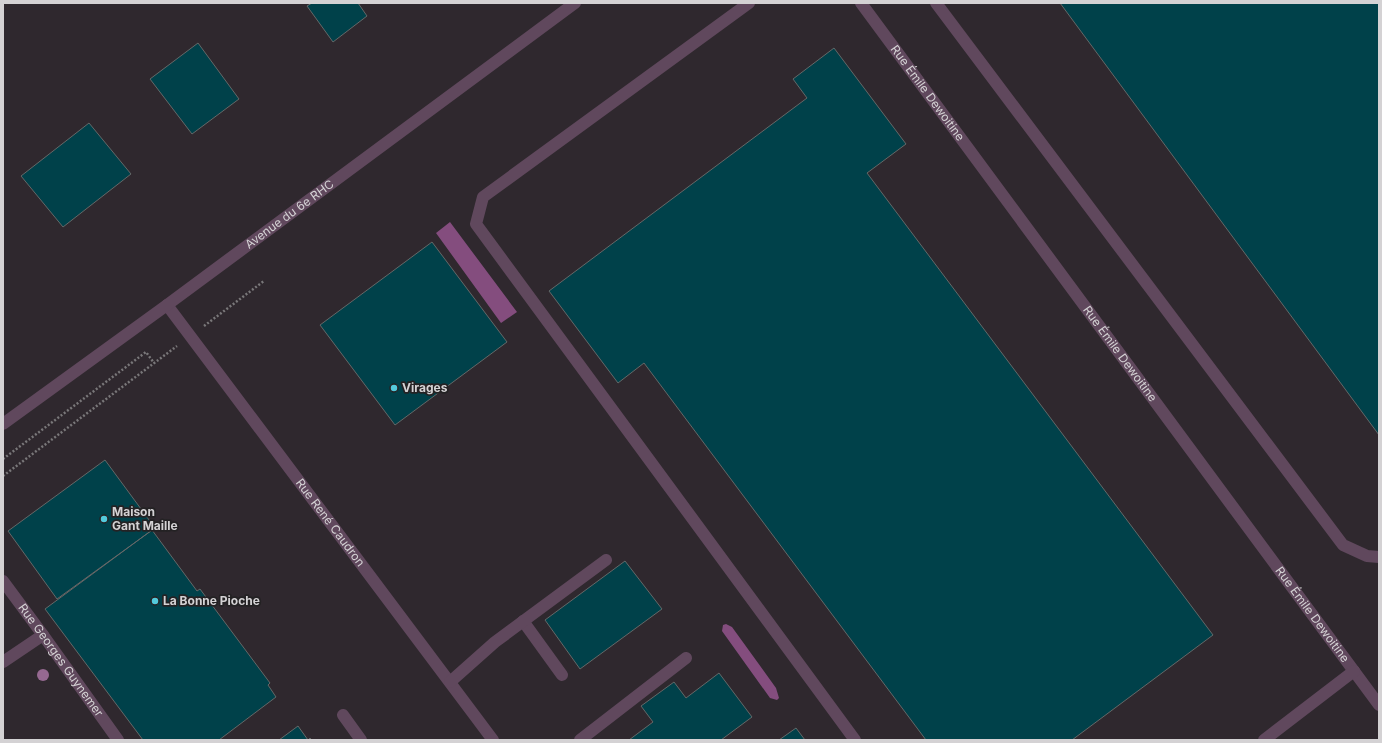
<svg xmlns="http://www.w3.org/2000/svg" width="1382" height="743" font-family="Inter,sans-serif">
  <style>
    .built { fill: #2f282e }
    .water { fill: #844d7e }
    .building { fill: #00414a; stroke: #646868 }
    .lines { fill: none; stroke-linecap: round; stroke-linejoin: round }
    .path { stroke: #797779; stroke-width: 2.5; stroke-dasharray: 2 2; stroke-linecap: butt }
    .minor { stroke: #60485d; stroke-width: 12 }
    .tree { fill: #966991 }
    .poi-dot { fill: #53cadc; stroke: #242224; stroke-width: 1.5 }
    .labels { text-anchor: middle; stroke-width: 3.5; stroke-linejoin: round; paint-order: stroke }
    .street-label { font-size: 12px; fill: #d4d2d4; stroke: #242224 }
    .poi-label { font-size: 12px; font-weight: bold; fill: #d4d2d4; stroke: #242224; text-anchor: start }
  </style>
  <rect width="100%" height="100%" fill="#242224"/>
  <path class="built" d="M3,3H1379V740H3Z"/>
  <path class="water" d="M450,222L517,312L501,323L436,233Z
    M726,624L732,627L776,688L779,698L777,700L770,698L722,631L723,625Z"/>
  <path class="building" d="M312,3H358L367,16L333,42L307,6Z
    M1060,3H1379V435Z
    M198,43L239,99L192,134L150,79Z
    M834,48L906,144L867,173L1213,635L1072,740H926L644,363L618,383L549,291L807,98L793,79Z
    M89,123L131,174L63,227L21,176Z
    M432,242L507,342L395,425L320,325Z
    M105,460L155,528L57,599L8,531Z
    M152,530L197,591L200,589L270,683L268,685L276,697L219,740H143L45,609Z
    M625,561L662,609L580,669L545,620Z
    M719,673L752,717L721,740H629L653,722L641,706L674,682L686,698Z
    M298,726L308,740L310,738L312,740H279Z
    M796,728L805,740H779Z"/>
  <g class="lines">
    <path class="path" d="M204,326L264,281
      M3,459L146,352L154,363
      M3,476L177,346"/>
    <g class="minor">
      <path d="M749,3L483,197L476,224L855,740"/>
      <path id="s1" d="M861,3L1379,705"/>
      <path d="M936,3L1343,545L1367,556L1379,557"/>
      <path id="s2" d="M167,305L493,740"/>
      <path id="s3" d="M3,424L167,305L575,3"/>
      <path id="s4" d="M3,581L43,635L118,740"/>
      <path d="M523,621L562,675"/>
      <path d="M3,662L43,635"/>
      <path d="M450,682L495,642L606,560"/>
      <path d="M343,715L361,740"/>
      <path d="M580,740L686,658"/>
      <path d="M1264,740L1354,671"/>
    </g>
  </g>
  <circle class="tree" cx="43" cy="675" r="6"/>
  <g class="poi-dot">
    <circle cx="394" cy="388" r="4"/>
    <circle cx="104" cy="519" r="4"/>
    <circle cx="155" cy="601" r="4"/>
  </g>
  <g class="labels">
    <g class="street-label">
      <text dy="4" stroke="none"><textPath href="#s1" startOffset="112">Rue Émile Dewoitine</textPath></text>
      <text dy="4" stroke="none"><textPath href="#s3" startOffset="355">Avenue du 6e RHC</textPath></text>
      <text dy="4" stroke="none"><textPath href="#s1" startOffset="436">Rue Émile Dewoitine</textPath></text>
      <text dy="4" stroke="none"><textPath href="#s2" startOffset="272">Rue René Caudron</textPath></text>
      <text dy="4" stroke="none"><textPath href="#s1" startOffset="760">Rue Émile Dewoitine</textPath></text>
      <text dy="4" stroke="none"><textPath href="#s4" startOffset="98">Rue Georges Guynemer</textPath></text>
    </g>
    <g class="poi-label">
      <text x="402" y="392">Virages</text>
      <text x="112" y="516">Maison<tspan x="112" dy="14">Gant Maille</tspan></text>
      <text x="163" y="605">La Bonne Pioche</text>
    </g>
  </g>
  <rect width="1382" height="743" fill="none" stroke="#d4d2d4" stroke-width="8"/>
</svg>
